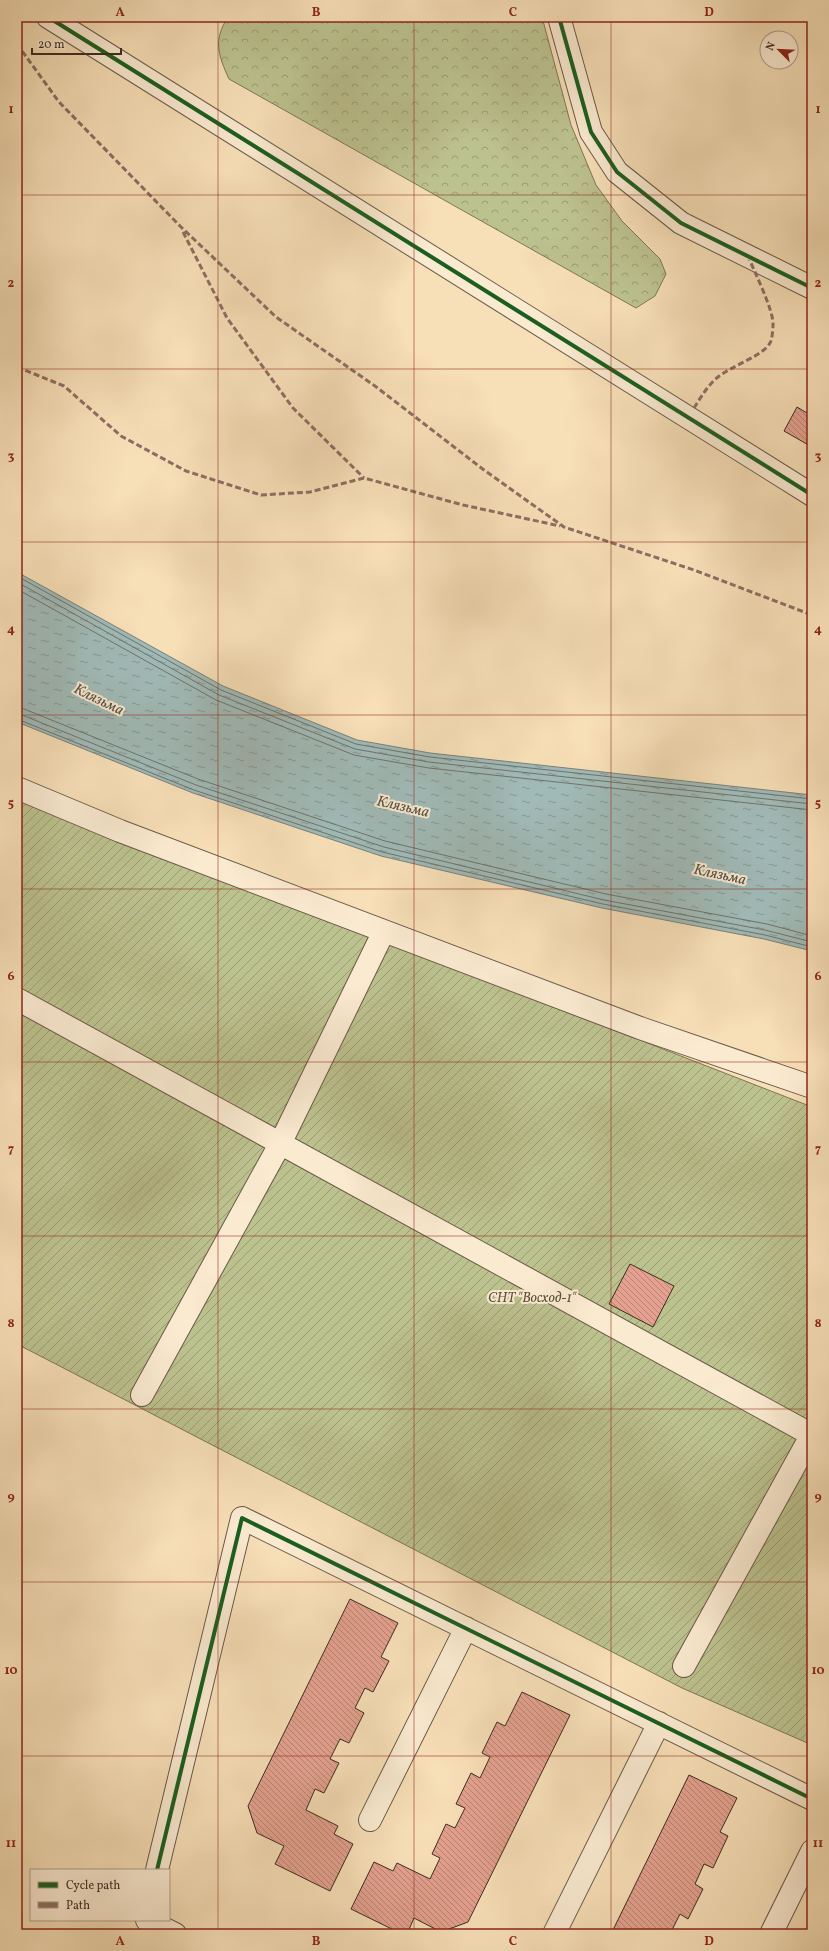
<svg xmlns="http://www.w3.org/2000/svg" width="829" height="1951" font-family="Vollkorn,serif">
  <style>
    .forest { fill: url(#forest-crowns); stroke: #7c7758 }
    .garden { fill: url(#garden-furrows); stroke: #7c7758 }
    .water { fill: url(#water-ripples); stroke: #78817b }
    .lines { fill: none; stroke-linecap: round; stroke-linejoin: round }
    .shore { stroke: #6e736c; stroke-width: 1 }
    .building { fill: url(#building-back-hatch); stroke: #3b2c22 }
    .minor-casing { stroke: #6a5947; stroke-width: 24 }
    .minor { stroke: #faead0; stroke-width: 22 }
    .quiet { stroke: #8d6e63; stroke-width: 3; stroke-dasharray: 6 3; stroke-linecap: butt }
    .cycleway-casing { stroke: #faead0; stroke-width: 6 }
    .cycleway { stroke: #1b5e20; stroke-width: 4 }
    .grid { fill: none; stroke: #8f2418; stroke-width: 1; stroke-opacity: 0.55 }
    .labels { text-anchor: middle; stroke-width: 4; stroke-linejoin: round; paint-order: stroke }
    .park-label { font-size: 14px; font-style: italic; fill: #5b523d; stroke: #faead0 }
    .water-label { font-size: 15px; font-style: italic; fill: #545047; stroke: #faead0 }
    .neatline { fill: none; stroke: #8f2418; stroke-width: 1.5 }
    .grid-label { font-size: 13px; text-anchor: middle; font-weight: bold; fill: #8f2418 }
  </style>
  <defs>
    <pattern id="forest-crowns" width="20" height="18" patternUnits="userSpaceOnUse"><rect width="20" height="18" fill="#bcc28e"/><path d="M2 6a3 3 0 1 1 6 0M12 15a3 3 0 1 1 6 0" fill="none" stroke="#9a9e74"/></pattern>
    <pattern id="garden-furrows" width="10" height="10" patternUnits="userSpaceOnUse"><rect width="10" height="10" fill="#bcc28e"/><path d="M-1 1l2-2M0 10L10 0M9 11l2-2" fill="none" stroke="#9a9e74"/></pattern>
    <pattern id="water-ripples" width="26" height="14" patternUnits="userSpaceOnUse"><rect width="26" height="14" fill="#a0bab7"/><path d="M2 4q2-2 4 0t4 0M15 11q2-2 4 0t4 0" fill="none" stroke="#849794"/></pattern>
    <pattern id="building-back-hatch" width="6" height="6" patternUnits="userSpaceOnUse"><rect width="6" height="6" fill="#e4a18f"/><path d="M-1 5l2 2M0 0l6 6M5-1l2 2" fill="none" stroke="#ba8374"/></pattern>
  </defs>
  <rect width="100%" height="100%" fill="#f7dfb7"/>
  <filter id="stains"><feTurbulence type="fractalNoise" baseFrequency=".005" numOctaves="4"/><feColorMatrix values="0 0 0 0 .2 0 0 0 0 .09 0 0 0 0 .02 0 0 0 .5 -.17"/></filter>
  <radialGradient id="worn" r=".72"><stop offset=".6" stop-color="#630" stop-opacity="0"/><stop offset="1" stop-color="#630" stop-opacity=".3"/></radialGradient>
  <path class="forest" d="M228,17H542L571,125L596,185L622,221L660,259L666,274L655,296L636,308L229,79C218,55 213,40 228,17Z"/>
  <path class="garden" d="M17,793L370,935L812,1107V1745L682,1688L17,1344Z"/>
  <path class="water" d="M17,572L223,686L357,740L430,753L812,795V951L764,939L602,908L381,856L193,793L17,722Z"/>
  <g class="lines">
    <path class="shore" d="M17,576L221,690L356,744L430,757L812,799
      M17,582L219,695L355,749L429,762L812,804
      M17,589L216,700L354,755L429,768L812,810
      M17,707L24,709L198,779L385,841L606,894L767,924L812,936
      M17,713L196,785L384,847L604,900L765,930L812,942
      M17,719L194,790L382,852L603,904L765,935L812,947"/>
  </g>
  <path class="building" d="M797,407L812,416V447L784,431Z
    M630,1264L674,1286L653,1327L609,1304Z
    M350,1599L398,1623L381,1657L389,1661L373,1692L365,1688L355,1708L364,1713L349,1743L340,1739L330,1759L339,1763L324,1793L315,1789L306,1810L338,1826L334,1834L353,1844L330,1891L275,1864L284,1846L257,1833L248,1806Z
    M522,1692L570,1715L468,1922L441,1932L414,1918L407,1934H402L351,1909L374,1862L393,1871L397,1863L430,1879L440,1858L432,1854L446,1824L455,1828L465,1808L456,1804L471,1773L480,1778L490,1757L482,1753L497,1722L505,1726Z
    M689,1775L737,1798L720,1832L728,1836L713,1868L704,1864L695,1884L703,1889L688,1919L680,1914L670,1934H611Z"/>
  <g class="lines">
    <g class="minor-casing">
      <path id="minor" d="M48,17L812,495
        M559,17L591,132L617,172L681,223L812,288
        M17,788L120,831L640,1028L812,1087
        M17,999L812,1435
        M142,1395L280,1144L384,931
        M684,1666L812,1434
        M370,1820L466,1628
        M157,1870L242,1518L812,1799
        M147,1920L175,1934
        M554,1934L659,1723
        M771,1934L812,1851"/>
    </g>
    <use href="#minor" class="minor"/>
    <path class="quiet" d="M17,44L59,102L180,226L276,317L375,386L484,470L564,527L694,570L812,615
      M183,232L227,318L293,408L364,478
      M17,367L64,386L121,436L186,471L261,495L310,492L364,478L463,505L560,526
      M694,408C701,397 708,385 718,377C731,366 763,356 770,343C772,340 773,330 773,325C774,311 754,271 748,256"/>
    <g class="cycleway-casing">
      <path id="cycleway" d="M48,17L812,495
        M559,17L591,132L617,172L681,223L812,288
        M157,1870L242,1518L812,1799"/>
    </g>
    <use href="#cycleway" class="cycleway"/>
  </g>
  <path class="grid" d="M218,17V1934M414,17V1934M611,17V1934M17,195H812M17,369H812M17,542H812M17,715H812M17,889H812M17,1062H812M17,1236H812M17,1409H812M17,1582H812M17,1756H812"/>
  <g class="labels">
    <g class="park-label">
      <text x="532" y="1302">СНТ "Восход-1"</text>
    </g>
    <g class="water-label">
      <text transform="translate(99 699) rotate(26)" y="5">Клязьма</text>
      <text transform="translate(403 806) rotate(13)" y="5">Клязьма</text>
      <text transform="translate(720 874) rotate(12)" y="5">Клязьма</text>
    </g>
  </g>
  <rect width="829" height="1951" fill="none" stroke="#f7dfb7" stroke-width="44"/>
  <rect x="30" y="1869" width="140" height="52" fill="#faead0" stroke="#ae9e8a"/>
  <rect x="38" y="1882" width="20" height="6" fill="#1b5e20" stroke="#ae9e8a"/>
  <text x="66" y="1889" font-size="12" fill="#3b2c22">Cycle path</text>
  <rect x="38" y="1902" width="20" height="6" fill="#8d6e63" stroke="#ae9e8a"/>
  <text x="66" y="1909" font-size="12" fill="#3b2c22">Path</text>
  <g transform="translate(779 50) rotate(294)"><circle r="19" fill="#faead0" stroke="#ae9e8a"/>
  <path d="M0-3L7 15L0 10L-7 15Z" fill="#8f2418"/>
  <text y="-6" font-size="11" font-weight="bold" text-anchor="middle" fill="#3b2c22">N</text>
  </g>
  <path d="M32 48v6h89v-6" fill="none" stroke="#3b2c22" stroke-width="2"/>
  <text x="38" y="48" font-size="12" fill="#3b2c22" stroke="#faead0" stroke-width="3" paint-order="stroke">20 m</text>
  <rect x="22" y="22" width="785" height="1907" class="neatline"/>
  <g class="grid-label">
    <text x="120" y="16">A</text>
    <text x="316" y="16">B</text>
    <text x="513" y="16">C</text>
    <text x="709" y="16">D</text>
    <text x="11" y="113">1</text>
    <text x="818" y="113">1</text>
    <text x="11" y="287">2</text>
    <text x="818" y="287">2</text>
    <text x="11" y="460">3</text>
    <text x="818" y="460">3</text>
    <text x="11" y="633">4</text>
    <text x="818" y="633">4</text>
    <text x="11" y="807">5</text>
    <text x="818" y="807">5</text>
    <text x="11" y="980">6</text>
    <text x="818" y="980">6</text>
    <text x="11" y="1153">7</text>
    <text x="818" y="1153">7</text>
    <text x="11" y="1327">8</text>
    <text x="818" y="1327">8</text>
    <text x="11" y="1500">9</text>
    <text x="818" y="1500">9</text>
    <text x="11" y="1674">10</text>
    <text x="818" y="1674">10</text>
    <text x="11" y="1847">11</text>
    <text x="818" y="1847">11</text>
    <text x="120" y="1945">A</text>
    <text x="316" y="1945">B</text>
    <text x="513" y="1945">C</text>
    <text x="709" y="1945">D</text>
  </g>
  <rect width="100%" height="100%" filter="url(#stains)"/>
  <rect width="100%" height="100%" fill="url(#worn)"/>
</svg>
